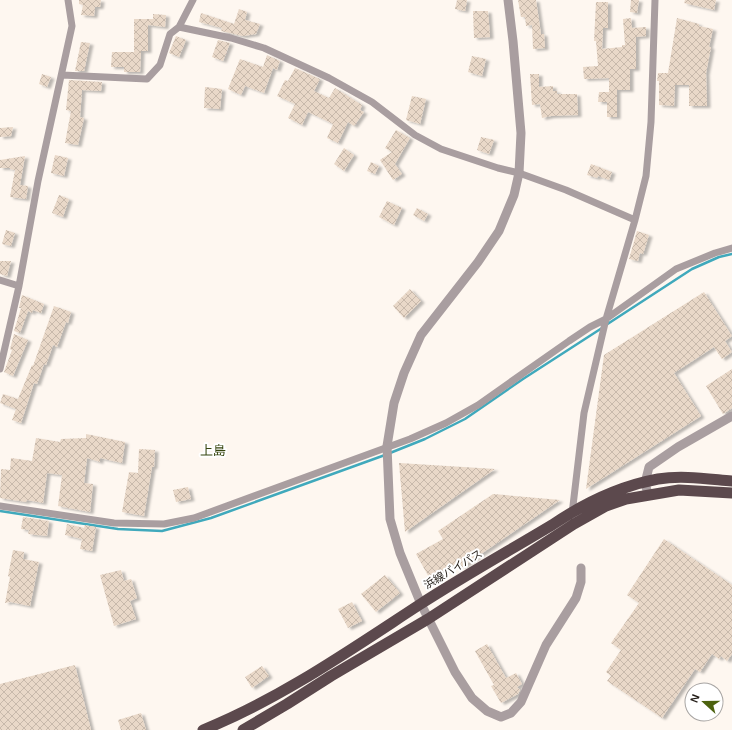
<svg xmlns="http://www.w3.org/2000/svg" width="732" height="730" font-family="Helvetica,'Noto Sans JP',sans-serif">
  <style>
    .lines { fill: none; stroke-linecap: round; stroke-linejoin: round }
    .stream { stroke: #40a9bc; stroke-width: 2.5 }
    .building { fill: url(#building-cross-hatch); filter: url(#shadow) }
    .minor { stroke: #a99ea0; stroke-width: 7 }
    .tertiary { stroke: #a99ea0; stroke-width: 9 }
    .trunk { stroke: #5c494d; stroke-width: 11 }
    .labels { text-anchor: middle; stroke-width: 4; stroke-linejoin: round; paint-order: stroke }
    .street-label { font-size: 11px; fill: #221c16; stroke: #fff }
    .quarter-label { font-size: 13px; fill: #36450e; stroke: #fff }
  </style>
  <defs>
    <pattern id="building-cross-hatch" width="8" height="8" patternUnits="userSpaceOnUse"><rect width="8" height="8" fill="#e9d8c8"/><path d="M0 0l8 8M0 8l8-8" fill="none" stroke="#c8b9ab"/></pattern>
    <filter id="shadow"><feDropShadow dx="3.5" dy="2" stdDeviation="1" flood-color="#0004"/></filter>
  </defs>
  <rect width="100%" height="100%" fill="#fef7f0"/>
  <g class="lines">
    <path class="stream" d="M606,325L692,269L719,257L732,254
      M390,453L425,439L465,419L523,379L602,328
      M0,511L118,529L162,531L211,518L385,455"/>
  </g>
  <path class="building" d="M79,0H101L100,7H95L94,16L81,15L83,5L79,4Z
    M457,0H467L465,11L455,9Z
    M518,0H536L541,34H544L545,48L533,49L532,25L526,26L525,17H521Z
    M631,0H639L637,13L630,12Z
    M685,0H716L714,10L684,3Z
    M596,2H608V28H603L602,49L622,47V45H625L623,19L631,18L632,28L646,27V36L636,37V69H630V90H617V117H607V102H598L599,92H609V78L584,79L583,67L598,66L596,41H594Z
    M239,9L247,12L245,20L260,24L256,34L243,36L221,31L222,28L199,22L201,13L234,24Z
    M473,11H488L490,37L474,38Z
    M153,14L166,15L165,27L148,25V51H141L140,72H124V67H111L112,52H134V19H153Z
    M677,18L699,24V26L713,29L709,47H711L706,73L707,106H689V85H675L674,106L659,105V81H657L658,73H668Z
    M176,36L186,40L179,57L169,53Z
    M218,40L230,43L223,61L212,57Z
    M81,42L90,43L84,71H75Z
    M267,55L280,61L277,70L273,68L264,93L245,86L241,95L228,89L240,59L263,67Z
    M472,56L486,59L482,76L468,72Z
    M295,68L320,79L314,91L329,98L335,88L362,105L360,110L364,112L354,126L348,122L338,143L327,138L333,124L308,112L302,125L288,118L295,104L277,96L285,80L288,81Z
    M42,74L51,77L47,87L39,84Z
    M530,74H539V87L553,86V91H557V94H577L578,115L551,116L542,118L540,104L532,105Z
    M69,80L102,82L101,91L82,90L80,117L84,118L78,145L65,143L71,111L66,110Z
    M205,87L222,89L220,109L204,108Z
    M412,96L426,99L420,124L406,120Z
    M13,127L11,136L0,137V128Z
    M396,130L410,138L395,164L402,174L393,180L380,160L392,152L385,148Z
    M481,137L494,140L489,154L477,150Z
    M344,148L354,155L344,171L334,164Z
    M55,155L68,158L64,176L51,173Z
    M25,156L20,185L28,186L26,199L10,197L15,170L10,169V168H0V160Z
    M371,162L379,166L375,174L367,171Z
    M591,164L612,172L609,180L598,176L597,178L587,175Z
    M59,195L69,199L63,217L52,213Z
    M387,201L402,208L394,225L379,217Z
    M417,208L428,214L424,221L413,215Z
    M6,230L15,233L11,246L2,244Z
    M637,231L649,235L643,254L640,253L638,261L629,259Z
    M0,261H11L7,276L0,274Z
    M410,289L421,301L404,318L393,306Z
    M704,292L732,336L725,341L732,352L722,359L714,347L674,373L701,416L586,489L604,355Z
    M22,295L44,304L41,313L33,310L32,313L28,311L20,333L14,331L21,308H19Z
    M54,306L71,312L68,323L66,322L57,347L53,345L46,365L44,364L37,384L34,383L21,423L12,420L16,409L0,403L3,394L18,399L32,365L33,366Z
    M14,334L28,340L13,376L4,372L12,350L10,349Z
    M732,369V408L723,414L706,386Z
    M86,434L125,442L122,463L100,458V462L87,458L84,483L93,484L90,512L58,506L62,475L47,473L43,503L27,500L26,502L0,498L1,469L10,470L11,458L32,461L36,438L60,442L61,439L86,438Z
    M139,449L155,450L154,467H152L144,516L122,512L129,472L138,473Z
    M399,463L495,469L405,532Z
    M188,487L191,499L176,502L173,490Z
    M493,494L560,500L462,567L459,562L430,579L416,554L443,539L438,531Z
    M23,517L49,521L47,536L28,534L29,530L21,529Z
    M67,524L84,528L85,525L96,527L92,551L80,549L82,539L65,535Z
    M664,539L732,585V654L727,661L721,656L719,659L712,654L700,672L695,669L662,718L607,681L611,676L606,672L621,650L611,643L639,603L627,595Z
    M13,550L24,552L23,559L39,562L30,606L10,602L5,603L10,577L8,576Z
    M121,570L124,581L131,579L137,598L130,601L136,619L114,626L100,575Z
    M385,575L400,593L376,612L361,594Z
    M352,602L362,621L348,628L338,609Z
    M487,644L506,678L516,673L522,684L517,687L520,690L518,694L501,703L491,686L494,685L475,651Z
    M75,665L91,730H0V684Z
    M262,666L269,676L252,688L245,677Z
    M141,713L146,730H121L118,720Z"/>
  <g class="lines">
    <path class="minor" d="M179,27L231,38L264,48L329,78L372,102L415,135L441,149L498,168L519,173L566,190L635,220
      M62,75L147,79L160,65L170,34L179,27L193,0
      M0,280L19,286
      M0,369L19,286L38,181L72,26L68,0
      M0,506L114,523L164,524L194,518L410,439L446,423L478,405L569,341L590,327L606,319L676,269L715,253L732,248
      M572,514L584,413L606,319L635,220L646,176L651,122L655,0"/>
    <path class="tertiary" d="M508,0L513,41L521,133L519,173L514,195L499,231L478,262L421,335L404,373L394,403L387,446L390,519L400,553L421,604L455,672L472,698L487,711L501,717L511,713L521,702L546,645L576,598L581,582V568
      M648,494L645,483L649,467L678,447L732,416"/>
    <path class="trunk" d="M203,730C280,699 350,650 419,605C462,577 507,552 552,525C583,504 620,486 658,479C682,475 708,479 732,481
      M243,730L287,704L331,676L428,619L574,524L606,506L626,499L679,490L732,493"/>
  </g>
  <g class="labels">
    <g class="street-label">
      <text transform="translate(453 569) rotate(-31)" y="4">浜線バイパス</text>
    </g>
    <g class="quarter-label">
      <text x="213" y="455">上島</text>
    </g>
  </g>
  <g transform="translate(704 702) rotate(291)"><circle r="19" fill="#ffffff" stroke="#a7a4a2"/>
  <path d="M0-3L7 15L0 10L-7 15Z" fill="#4c620e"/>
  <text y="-6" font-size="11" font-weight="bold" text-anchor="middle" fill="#221c16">N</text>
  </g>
</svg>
